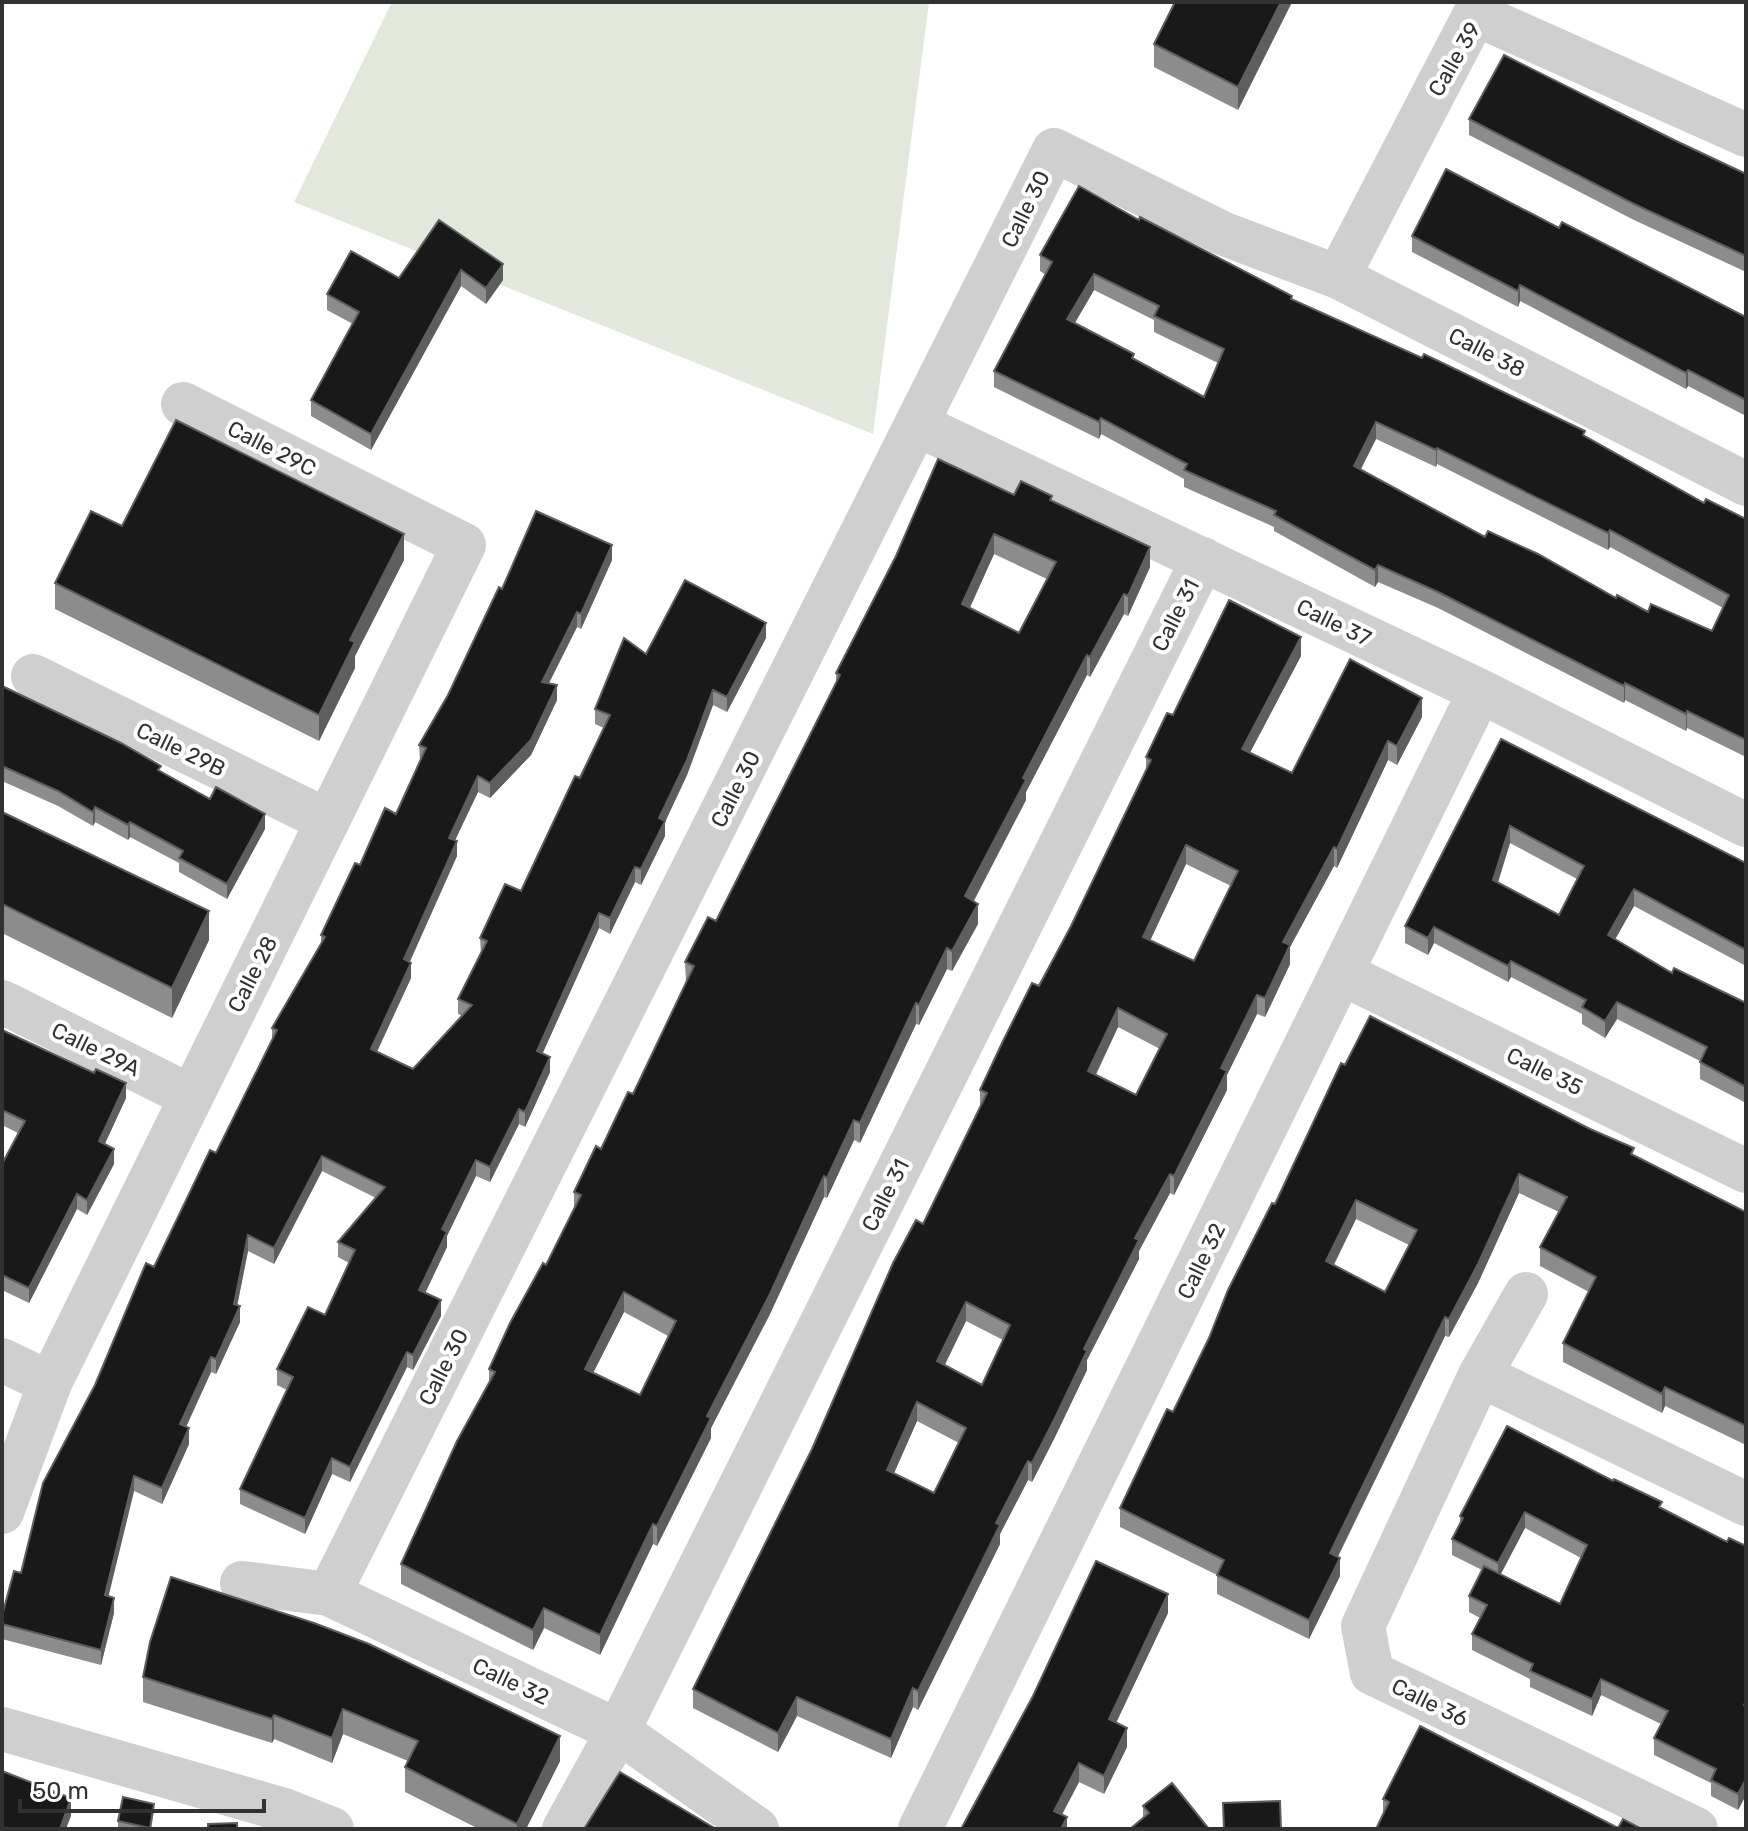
<svg xmlns="http://www.w3.org/2000/svg" width="1748" height="1831" font-family="Rubik,sans-serif">
  <style>
    .green { fill: #e2e8dc }
    .lines { fill: none; stroke-linecap: round; stroke-linejoin: round }
    .minor { stroke: #cfcfcf; stroke-width: 44 }
    .wall { fill: #8c8c8c; fill-rule: evenodd }
    .shaded-wall { fill: #5e5e5e }
    .building { fill: #191919; stroke: #5e5e5e; stroke-width: 2; fill-rule: evenodd }
    .labels { text-anchor: middle; stroke-width: 8; stroke-linejoin: round; paint-order: stroke }
    .street-label { font-size: 22px; fill: #323232; stroke: #fff }
  </style>
  <rect width="100%" height="100%" fill="#fff"/>
  <path class="green" d="M392,2H929L873,434L294,202Z"/>
  <g class="lines">
    <path class="minor" d="M1338,277L1475,14L1746,135
      M918,425L1480,691L1746,825
      M33,676L328,821
      M1343,974L1746,1171
      M2,1002L190,1096
      M1526,1294L1480,1375L1363,1626L1372,1673L1696,1829
      M2,1360L50,1383
      M1480,1375L1746,1504
      M2,1512L50,1383L464,545L183,404
      M242,1583L329,1594L618,1731L757,1829
      M329,1594L1054,150L1222,233L1338,277L1746,484
      M2,1729L284,1810L332,1829
      M564,1829L618,1731L1203,559
      M920,1829L1480,691"/>
  </g>
  <path class="wall" d="M1292,2L1238,110L1154,67V44Z
    M1469,119L1674,140L1746,174V272L1634,220L1469,135Z
    M439,220L503,280L486,304L461,286L371,450L311,416V400L353,324L327,310V294L399,278Z
    M1139,220L1292,299L1585,436L1704,503L1746,519V757L1687,728L1686,731L1625,700L1624,703L1438,608L1378,582L1375,587L1274,531V527L1184,487V479L1101,434L1099,439L994,387V371L1046,275L1040,271V255ZM1094,290L1154,320V332L1218,363L1204,397L1134,360L1075,323ZM1376,439L1436,467L1437,464L1608,550L1610,547L1723,608L1712,631L1648,612L1616,598L1485,537L1360,470Z
    M1559,228L1746,317V416L1688,386L1686,389L1520,301L1518,307L1412,252V236Z
    M1014,495L1052,501L1150,567L1128,616L1124,614L1090,677L1087,675L1026,792V800L974,901L978,924L952,971L947,969L919,1025L916,1024L860,1143L854,1140L827,1198L824,1197L770,1314L711,1428V1438L657,1546L653,1544L600,1655L544,1628L533,1650L401,1584V1564L489,1382V1369L546,1265L574,1208V1192L633,1094L686,982L685,962L716,921L836,684V673ZM994,554L1047,579L1019,633L970,608ZM624,1312L668,1336L640,1395L593,1373Z
    M122,526L404,560L355,656V668L319,741L55,609V583Z
    M612,560L581,629L577,627L549,683L557,700L531,755L490,798L478,792L455,840L457,856L409,962L411,978L377,1052L413,1069L462,1016L458,1014V999L481,954L480,938L521,891L604,728L595,724V709L646,654L766,638L727,712L713,705L687,775L665,822V836L641,885L635,882L610,934L599,928L542,1053L550,1072L525,1127L519,1124L490,1182L476,1176L447,1236V1247L425,1293L441,1316L413,1370L407,1367L350,1482L332,1474L305,1534L240,1504V1489L287,1390L277,1385V1369L325,1315L349,1263L338,1257V1242L376,1198L322,1171L274,1264L248,1251L237,1305L240,1322L216,1374L211,1372L186,1427L189,1444L162,1504L134,1491L108,1596L114,1613L101,1665L2,1639V1616L21,1573L95,1385L154,1267L216,1153L272,1040V1028L321,944V935L360,865L396,814L420,761L419,745L448,695L502,589Z
    M1301,656L1250,752L1292,773L1422,717L1397,765L1388,760L1337,868L1334,866L1290,947V964L1265,1017L1257,1014L1227,1075V1090L1174,1195L1170,1193L1139,1251V1259L1087,1360V1370L1054,1439L1032,1482L1028,1480L1000,1534V1544L918,1710L913,1707L891,1758L797,1716L778,1752L693,1708V1689L980,1108V1090L1071,926L1146,770V757L1173,715ZM1186,864L1231,886L1194,961L1150,940ZM1118,1027L1160,1049L1136,1095L1096,1075ZM966,1321L1003,1340L982,1385L945,1365ZM917,1421L959,1443L934,1493L894,1473Z
    M2,686L265,829L227,899L179,872V863L130,837L128,840L95,822L93,826L58,806L2,781Z
    M1501,739L1746,863V966L1634,906L1615,939L1672,973L1746,1003V1103L1700,1079V1061L1617,1019L1605,1038L1582,1024V1014L1511,977L1508,982L1434,943L1428,955L1405,943V926ZM1510,843L1577,879L1559,915L1498,883Z
    M2,812L209,940L172,1018L2,933Z
    M2,1030L126,1098L105,1144L114,1164L87,1215L77,1209L29,1303L2,1290V1164L18,1133L2,1125Z
    M1634,1156L1746,1212V1445L1665,1406L1662,1413L1563,1362V1343L1589,1292L1540,1266V1247L1559,1212L1519,1193L1478,1283L1449,1337L1445,1336L1338,1557L1340,1576L1309,1639L1217,1594V1575L1120,1527V1508L1173,1412L1275,1204ZM1356,1219L1409,1245L1385,1292L1334,1265Z
    M1507,1426L1727,1542L1746,1546V1795L1738,1810L1711,1796V1783L1654,1755V1738L1661,1724L1601,1695L1592,1716L1530,1687V1679L1472,1650V1634L1480,1618L1469,1612V1596L1482,1570L1452,1555V1539L1460,1524V1516ZM1525,1528L1581,1558L1560,1604L1501,1574Z
    M1168,1613L1116,1722L1127,1747L1104,1794L1079,1782L1062,1815L1067,1829H961Z
    M314,1623L560,1761L526,1829H479L405,1792V1767L408,1761L343,1734L332,1763L274,1739L272,1743L143,1702V1677Z
    M1383,1799L1618,1828L1383,1816Z
    M1143,1806L1209,1829L1143,1818Z
    M154,1811L151,1829H118V1821Z"/>
  <path class="shaded-wall" d="M1281,2H1292L1238,110V87Z
    M503,264V280L486,304V288Z
    M461,270V286L371,450V434Z
    M1094,274V290L1067,336V319Z
    M1520,285V301L1518,307V291Z
    M1688,370V386L1686,389V373Z
    M1101,418V434L1099,439V422Z
    M1376,422V439L1354,483V466Z
    M1437,448V464L1436,467V450Z
    M1610,530V547L1608,550V533Z
    M404,534V560L355,656V668L319,741V715L350,640Z
    M994,534V554L962,624V604Z
    M612,545V560L581,629V614Z
    M1150,547V567L1128,616V596Z
    M1378,565V582L1375,587V570Z
    M1124,594V614L1090,677V657Z
    M577,612V627L542,697V682Z
    M766,623V638L727,712V697Z
    M1301,637V656L1242,768V749Z
    M1087,655V675L1026,792V800L965,917V896L1023,778Z
    M1625,683V700L1624,703V686Z
    M557,685V700L531,755L490,798V783Z
    M713,690V705L687,775L665,822V836L641,885V869L659,818Z
    M1422,698V717L1397,765V746Z
    M1687,711V728L1686,731V714Z
    M1388,741V760L1337,868V849Z
    M478,776V792L449,853V838Z
    M95,807V822L93,826V812Z
    M265,814V829L227,899V884Z
    M130,822V837L128,840V825Z
    M1510,826V843L1493,897V880Z
    M457,841V856L404,975V959Z
    M1186,845V864L1143,956V937Z
    M1334,847V866L1290,947V964L1265,1017V998L1283,942Z
    M635,867V882L610,934V918Z
    M1634,889V906L1608,952V935Z
    M978,904V924L952,971V951Z
    M209,911V940L172,1018V988Z
    M599,913V928L537,1066V1051Z
    M1434,927V943L1428,955V938Z
    M947,948V969L919,1025V1005Z
    M1511,961V977L1508,982V966Z
    M411,963V978L371,1064V1049Z
    M1257,995V1014L1227,1075V1090L1174,1195V1176L1221,1068Z
    M1617,1002V1019L1605,1038V1021Z
    M916,1003V1024L860,1143V1123Z
    M1118,1008V1027L1088,1090V1071Z
    M550,1057V1072L525,1127V1112Z
    M126,1083V1098L99,1156V1141Z
    M519,1109V1124L490,1182V1167Z
    M854,1120V1140L827,1198V1178Z
    M114,1149V1164L87,1215V1200Z
    M322,1156V1171L274,1264V1248Z
    M476,1160V1176L447,1236V1247L419,1306V1290L442,1229Z
    M1170,1174V1193L1139,1251V1259L1087,1360V1370L1054,1439L1032,1482V1463L1135,1238Z
    M1519,1174V1193L1478,1283L1449,1337V1319Z
    M824,1176V1197L770,1314L711,1428V1438L657,1546V1526L707,1416Z
    M77,1194V1209L29,1303V1288Z
    M1356,1200V1219L1326,1280V1261Z
    M248,1235V1251L235,1317L240,1306V1322L216,1374V1359L234,1304Z
    M624,1292V1312L585,1389V1369Z
    M441,1300V1316L413,1370V1355Z
    M966,1302V1321L937,1380V1361Z
    M1445,1317V1336L1330,1572V1553Z
    M407,1352V1367L350,1482V1467Z
    M211,1357V1372L180,1440V1424Z
    M1665,1387V1406L1662,1413V1394Z
    M917,1402V1421L887,1489V1470Z
    M189,1428V1444L162,1504V1488Z
    M332,1458V1474L305,1534V1518Z
    M1028,1461V1480L1000,1534V1544L918,1710V1691L996,1523Z
    M134,1476V1491L105,1611V1595Z
    M1525,1512V1528L1498,1579V1563Z
    M653,1524V1544L600,1655V1635Z
    M1340,1558V1576L1309,1639V1620Z
    M1168,1594V1613L1109,1738V1719Z
    M114,1598V1613L101,1665V1650Z
    M544,1608V1628L533,1650V1630Z
    M1601,1679V1695L1592,1716V1699Z
    M913,1688V1707L891,1758V1739Z
    M797,1697V1716L778,1752V1733Z
    M343,1709V1734L332,1763V1738Z
    M274,1715V1739L272,1743V1719Z
    M1127,1728V1747L1104,1794V1776Z
    M560,1736V1761L526,1829H517V1824Z
    M1079,1763V1782L1054,1829V1811Z
    M1746,1779V1795L1738,1810V1794Z
    M71,1798V1816L66,1829H60Z
    M1067,1817V1829H1061Z"/>
  <path class="building" d="M1175,2H1281L1238,87L1154,44Z
    M1504,55L1674,140L1746,174V256L1634,204L1469,119Z
    M1446,169L1559,228L1562,222L1746,317V400L1688,370L1686,373L1520,285L1518,291L1412,236Z
    M1079,186L1139,220L1140,217L1292,296L1291,299L1422,358L1424,354L1585,431L1583,435L1704,503L1706,499L1746,519V740L1687,711L1686,714L1625,683L1624,686L1438,592L1378,565L1375,570L1274,515L1276,511L1184,470L1187,464L1101,418L1099,422L994,371L1052,262L1040,255ZM1094,274L1159,306L1154,316L1224,349L1204,397L1132,358L1134,354L1067,319ZM1376,422L1436,450L1437,448L1608,533L1610,530L1729,595L1712,631L1651,604L1648,612L1617,595L1616,598L1538,554L1488,531L1485,537L1354,466Z
    M439,220L503,264L486,288L461,270L371,434L311,400L359,312L327,294L351,251L399,278Z
    M176,420L404,534L350,640L355,642L319,715L55,583L91,511L122,526Z
    M938,459L1014,495L1021,481L1052,496L1050,500L1150,547L1128,596L1124,594L1090,657L1087,655L1023,778L1026,780L965,896L978,904L952,951L947,948L919,1005L916,1003L860,1123L854,1120L827,1178L824,1176L770,1294L707,1416L711,1418L657,1526L653,1524L600,1635L544,1608L533,1630L401,1564L457,1441L495,1372L489,1369L510,1323L543,1263L546,1265L581,1195L574,1192L596,1146L601,1149L628,1092L633,1094L694,966L685,962L708,917L716,921L806,743L840,675L836,673L896,556ZM994,534L1056,562L1019,633L962,604ZM624,1292L676,1321L640,1395L585,1369Z
    M536,511L612,545L581,614L577,612L542,682L557,685L531,740L490,783L478,776L449,838L457,841L404,959L411,963L371,1049L413,1069L472,1005L458,999L487,941L480,938L505,884L521,891L575,776L580,778L610,715L595,709L624,638L646,654L685,580L766,623L727,697L713,690L687,760L659,818L665,821L641,869L635,867L610,918L599,913L537,1051L550,1057L525,1112L519,1109L490,1167L476,1160L442,1229L447,1232L419,1290L441,1300L413,1355L407,1352L350,1467L332,1458L305,1518L240,1489L293,1377L277,1369L308,1307L325,1315L355,1250L338,1242L385,1187L322,1156L274,1248L248,1235L234,1304L240,1306L216,1359L211,1357L180,1424L189,1428L162,1488L134,1476L105,1595L114,1598L101,1650L2,1624V1616L14,1571L21,1573L43,1483L95,1385L146,1263L154,1267L210,1150L216,1153L277,1030L272,1028L325,937L321,935L355,863L360,865L385,808L396,814L426,748L419,745L448,695L499,587L502,589Z
    M1229,600L1301,637L1242,749L1292,773L1350,659L1422,698L1397,746L1388,741L1337,849L1334,847L1283,942L1290,945L1265,998L1257,995L1221,1068L1227,1071L1174,1176L1170,1174L1135,1238L1139,1240L1084,1349L1087,1351L1054,1420L1032,1463L1028,1461L996,1523L1000,1525L918,1691L913,1688L891,1739L797,1697L778,1733L693,1689L812,1449L893,1263L916,1220L923,1224L987,1093L980,1090L1003,1041L1032,983L1039,986L1071,926L1151,760L1146,757L1167,713L1173,715ZM1186,845L1238,871L1194,961L1143,937ZM1118,1008L1167,1034L1136,1095L1088,1071ZM966,1302L1010,1325L982,1385L937,1361ZM917,1402L966,1428L934,1493L887,1470Z
    M2,686L121,743L161,766L158,770L210,799L216,787L265,814L227,884L179,858L183,851L130,822L128,825L95,807L93,812L58,791L2,766Z
    M1501,739L1746,863V950L1634,889L1608,935L1672,973L1674,968L1746,1003V1087L1700,1062L1707,1047L1617,1002L1605,1021L1582,1007L1586,1000L1511,961L1508,966L1434,927L1428,938L1405,926ZM1510,826L1584,866L1559,915L1493,880Z
    M2,812L209,911L172,988L2,904Z
    M1370,1016L1590,1129L1634,1148L1631,1154L1746,1212V1426L1665,1387L1662,1394L1563,1343L1596,1277L1540,1247L1567,1197L1519,1174L1478,1264L1449,1319L1445,1317L1330,1553L1340,1558L1309,1620L1217,1575L1224,1560L1120,1508L1167,1409L1173,1412L1209,1338L1228,1290L1272,1203L1275,1204L1341,1063L1345,1065ZM1356,1200L1417,1230L1385,1292L1326,1261Z
    M2,1030L94,1073L96,1069L126,1083L99,1141L114,1149L87,1200L77,1194L29,1288L2,1275V1164L25,1121L2,1110Z
    M1507,1426L1613,1481L1614,1479L1662,1502L1659,1507L1727,1542L1729,1538L1746,1546V1701L1744,1705L1746,1706V1779L1738,1794L1711,1780L1716,1769L1654,1738L1668,1711L1601,1679L1592,1699L1530,1671L1533,1664L1472,1634L1487,1605L1469,1596L1484,1566L1560,1604L1587,1545L1525,1512L1498,1563L1452,1539L1463,1518L1460,1516Z
    M1096,1561L1168,1594L1109,1719L1127,1728L1104,1776L1079,1763L1054,1811L1067,1817L1061,1829H961L1033,1696Z
    M171,1577L314,1623L369,1644L560,1736L517,1824L405,1767L418,1741L343,1709L332,1738L274,1715L272,1719L143,1677L150,1642Z
    M1420,1726L1618,1828L1623,1819L1642,1829H1376L1389,1802L1383,1799Z
    M2,1771L71,1798L60,1829H2Z
    M620,1772L716,1829H584Z
    M1172,1783L1209,1829H1130L1149,1813L1143,1806Z
    M123,1797L154,1804L150,1828L118,1821Z
    M1280,1801L1281,1829H1224L1223,1803Z
    M237,1823V1829H208V1824Z"/>
  <g class="labels">
    <g class="street-label">
      <text transform="translate(1454 59) rotate(-60)" y="8">Calle 39</text>
      <text transform="translate(1025 209) rotate(-64)" y="8">Calle 30</text>
      <text transform="translate(1487 352) rotate(27)" y="8">Calle 38</text>
      <text transform="translate(272 448) rotate(27)" y="8">Calle 29C</text>
      <text transform="translate(1175 615) rotate(-63)" y="8">Calle 31</text>
      <text transform="translate(1334 622) rotate(26)" y="8">Calle 37</text>
      <text transform="translate(181 749) rotate(26)" y="8">Calle 29B</text>
      <text transform="translate(735 789) rotate(-63)" y="8">Calle 30</text>
      <text transform="translate(252 974) rotate(-63)" y="8">Calle 28</text>
      <text transform="translate(96 1049) rotate(26)" y="8">Calle 29A</text>
      <text transform="translate(1545 1071) rotate(26)" y="8">Calle 35</text>
      <text transform="translate(885 1195) rotate(-63)" y="8">Calle 31</text>
      <text transform="translate(1201 1261) rotate(-64)" y="8">Calle 32</text>
      <text transform="translate(443 1367) rotate(-63)" y="8">Calle 30</text>
      <text transform="translate(511 1681) rotate(25)" y="8">Calle 32</text>
      <text transform="translate(1430 1702) rotate(26)" y="8">Calle 36</text>
    </g>
  </g>
  <rect width="1748" height="1831" fill="none" stroke="#323232" stroke-width="8"/>
  <path d="M20 1799v12h244v-12" fill="none" stroke="#323232" stroke-width="4"/>
  <text x="32" y="1799" font-size="24" fill="#323232" stroke="#ffffff" stroke-width="6" paint-order="stroke">50 m</text>
</svg>
